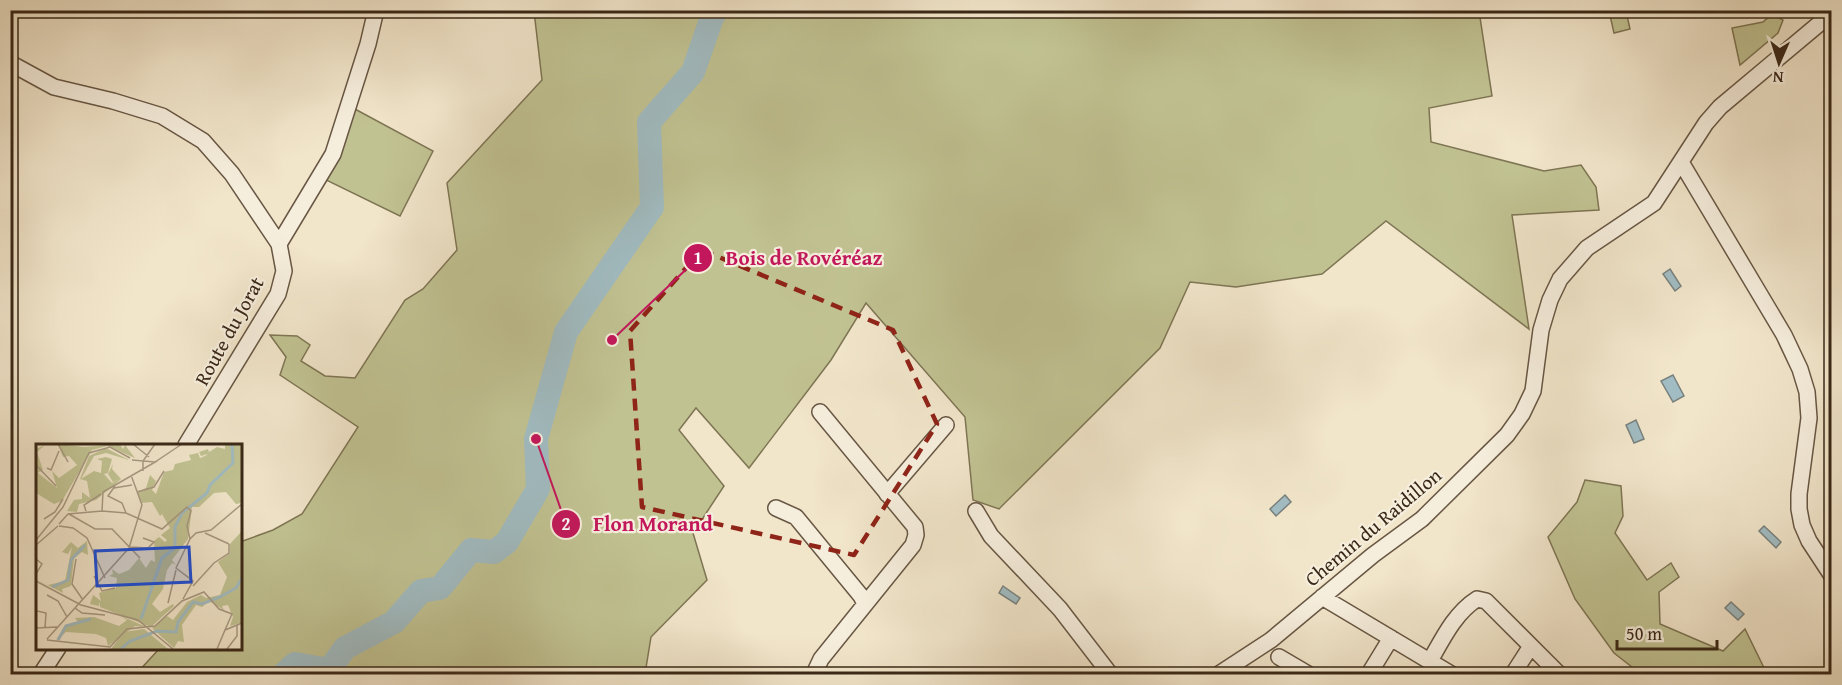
<svg xmlns="http://www.w3.org/2000/svg" width="1842" height="685" font-family="'Gentium Book Plus',serif">
  <style>
    .green { fill: #c1c292; stroke: #7e7554; stroke-width: 1.5 }
    .water { fill: #a1bcc2; stroke: #78817e; stroke-width: 1.5 }
    .lines { fill: none; stroke-linecap: round; stroke-linejoin: round }
    .river { stroke: #a1bcc2; stroke-width: 24 }
    .street-casing { stroke: #685744; stroke-width: 18 }
    .street { stroke: #f6eedd; stroke-width: 15 }
    .marked { fill: none; stroke: #8f2418; stroke-width: 4.5; stroke-dasharray: 12 8; stroke-linejoin: round }
    .labels { text-anchor: middle; stroke-width: 4.5; stroke-linejoin: round; paint-order: stroke }
    .street-label { font-size: 20px; fill: #3a2817; stroke: #f6eedd }
    .inset-river { fill: none; stroke: #a1bcc2; stroke-width: 3 }
    .inset-road { fill: none; stroke: #a89982; stroke-width: 1.5 }
    .view { fill: #1d4ed8; fill-opacity: 0.15; stroke: #1d4ed8; stroke-width: 3 }
    .inset-edge { fill: none; stroke: #3a2817; stroke-width: 3 }
    .leader { fill: none; stroke: #c2185b; stroke-width: 2 }
    .callout-dot { fill: #c2185b; stroke: #f6eedd; stroke-width: 2 }
    .mark-label { font-size: 18px; text-anchor: middle; font-weight: bold; fill: #fff }
    .callout-label { font-size: 21px; text-anchor: middle; font-weight: bold; fill: #c2185b; stroke: #f6eedd; stroke-width: 4.5; stroke-linejoin: round; paint-order: stroke }
  </style>
  <rect width="100%" height="100%" fill="#f1e5ca"/>
  <filter id="stains"><feTurbulence type="fractalNoise" baseFrequency=".00333" numOctaves="4"/><feColorMatrix values="0 0 0 0 .2 0 0 0 0 .09 0 0 0 0 .02 0 0 0 .5 -.17"/></filter>
  <radialGradient id="worn" r=".72"><stop offset=".6" stop-color="#630" stop-opacity="0"/><stop offset="1" stop-color="#630" stop-opacity=".3"/></radialGradient>
  <path class="green" d="M534,11H1479L1492,96L1429,108L1431,142L1544,171L1581,165L1596,187L1599,210L1512,215L1529,329L1386,221L1322,274L1236,287L1190,282L1160,348L999,509L973,500L965,417L866,303L831,360L749,468L696,408L679,430L724,486L693,533L707,580L651,637L645,674H136L160,648H240V542L273,530L302,514L358,427L280,375L286,357L270,335L297,336L310,345L301,361L325,376L355,378L405,300L423,289L457,250L447,183L542,80Z
    M1609,11H1626L1630,29L1614,33Z
    M1772,14L1783,20L1778,33L1740,65L1732,28L1763,22Z
    M353,108L433,151L400,216L324,179Z
    M1585,480L1621,486L1623,516L1615,533L1647,580L1671,563L1679,577L1659,592L1660,624L1723,651L1745,629L1767,674H1641L1614,653L1575,599L1548,537L1577,502Z"/>
  <path class="water" d="M1670,269L1681,286L1675,291L1663,274Z
    M1673,375L1684,396L1673,402L1661,381Z
    M1636,420L1644,439L1634,443L1626,425Z
    M1285,495L1291,502L1276,516L1270,509Z
    M1764,526L1781,542L1776,548L1759,531Z
    M1003,586L1020,598L1016,604L999,593Z
    M1731,602L1744,614L1738,620L1725,608Z"/>
  <g class="lines">
    <path class="river" d="M284,674L295,664L329,670L345,648L394,622L421,591L440,588L471,550L494,552L507,542L538,489L536,439L566,332L652,207L649,122L693,72L711,20L716,10"/>
    <g class="street-casing">
      <path id="street" d="M10,63L54,87L113,101L162,116L203,141L232,174L279,244L284,271L278,294L186,445
        M1681,162L1784,335L1800,369L1807,392L1809,418L1799,494V509L1802,525L1809,541L1832,576
        M279,244L333,154L368,44L376,10
        M887,494L946,425
        M776,508L796,517L861,596L865,604
        M976,511L991,536L1060,609L1110,674
        M1322,597L1451,674
        M1279,657L1308,674
        M1430,661C1443,638 1455,613 1477,599L1486,601L1559,674
        M41,674L58,648
        M814,674L821,659L913,545L916,535L915,527L820,412
        M1219,674L1271,640L1373,555L1422,519L1507,435L1522,414L1533,391L1541,330L1550,300L1560,279L1587,248L1654,203L1706,123L1720,107L1832,13
        M1369,674L1391,638
        M1513,674L1531,646"/>
    </g>
    <use href="#street" class="street"/>
  </g>
  <path class="marked" d="M702,250L893,330L937,424L854,555L642,507L630,331Z"/>
  <g class="labels">
    <g class="street-label">
      <text transform="translate(229 331) rotate(-61)" y="7">Route du Jorat</text>
      <text transform="translate(1373 527) rotate(-40)" y="7">Chemin du Raidillon</text>
    </g>
  </g>
  <g transform="translate(36 444)">
    <rect width="206" height="206" fill="#f1e5ca"/>
    <path d="M22,0L48,3L84,0L87,5L89,1L99,14L71,2L56,6L26,57L18,60L0,49V5L9,1L1,8L7,26L2,29L21,44L16,27L23,34L41,21L33,12L27,13ZM189,0H205V59L200,60L190,48L178,49L163,63H156L152,95L136,116L140,121L136,119L131,126L127,145L116,160L124,168L137,160L138,162L115,183L64,163V157L63,162L54,160L57,151L65,157L63,149L80,144L81,134L73,132L77,130L76,125L83,130L93,126L103,114L110,124L115,116L119,118L118,97L123,93L129,98L131,96L125,91L134,84L126,70L124,72L116,58L106,59L101,48L110,44L114,31L120,37L116,46L120,50L128,28L137,26L139,20L155,16L153,11L162,9L164,14L169,12L172,10L165,12L163,8L172,5L173,8L181,3L189,5ZM70,4L93,16L70,9L58,12L45,35L58,27L65,29L66,17L61,15L70,13L76,15L72,29L68,30L76,39L84,35L77,38L72,30L77,20L76,25L85,35L60,56L43,60L41,68L31,67L38,56L46,55V48L54,54L51,37L44,35L53,12ZM205,88V179L194,182L197,173L192,161L186,162L188,166L173,157L166,163L160,161L146,181L148,198L142,197L138,204L116,184L131,172L137,176L151,158L165,151L170,154L184,151L191,133L182,118L194,109V100ZM51,97L52,111L46,108L38,114L35,142L26,145L27,149L0,135L12,141L29,137L36,103L32,110L26,108L35,98L42,104ZM83,171L110,183L99,182L72,202L70,194L60,190L30,188L20,197L29,181L42,178L39,174L58,173L83,182L91,176ZM108,185L132,205H75L88,188Z" fill="#c1c292"/>
    <path class="inset-river" d="M16,143L32,136L35,116L49,101M105,175L126,114L139,104V83L146,69L171,49L174,41L197,19L196,0M22,196L30,182L55,175M85,205L94,197L121,187L140,188L142,178L157,158L166,160L184,153L200,144L206,134"/>
    <path class="inset-road" d="M22,0L32,18M97,0L113,13M96,16L119,18L146,0M0,21L20,42M11,24L15,26L23,7M107,27V17L119,0M79,42L72,52L86,59L90,69M78,44L96,41M101,48L118,43L128,27M50,67L48,61L65,50M66,67L67,48L121,17M33,70L59,85H76L104,114M8,75L19,68L27,55M23,80L32,70L66,67L90,69L126,85L151,63L155,67L151,82L154,95M23,82L37,84L51,94L69,134M169,89L193,100M0,96L27,63L53,9L74,3L94,14M0,101L22,82M94,103L112,104L118,98L107,94M0,115L6,120L0,130M40,115L36,140L47,156M58,132L66,147L79,144M0,137L45,161L102,176L137,205M157,142L178,119L193,109V100M11,151L22,157L31,173M147,155L157,137L140,124L154,95L160,89L175,86L206,60M132,159L140,126M39,164L46,169L69,171M1,167L10,169L9,184M0,184L21,183M11,195L93,104L106,61L95,31M11,196L74,203L91,185L119,182L146,157L168,148L183,165L196,170L189,186L206,179M181,205L189,186M191,205L201,192V181"/>
    <path class="view" d="M153,103L155,138L61,142L59,107Z"/>
    <rect width="206" height="206" class="inset-edge"/>
  </g>
  <path class="leader" d="M612 340L698 258M536 439L566 524"/>
  <g class="callout-dot">
    <circle cx="612" cy="340" r="6"/>
    <circle cx="536" cy="439" r="6"/>
    <circle cx="698" cy="258" r="15"/>
    <circle cx="566" cy="524" r="15"/>
  </g>
  <g class="mark-label">
    <text x="698" y="264">1</text>
    <text x="566" y="530">2</text>
  </g>
  <g class="callout-label">
    <text x="804" y="265">Bois de Rovéréaz</text>
    <text x="653" y="531">Flon Morand</text>
  </g>
  <rect width="1842" height="685" fill="none" stroke="#f1e5ca" stroke-width="36"/>
  <rect x="12" y="12" width="1818" height="661" fill="none" stroke="#3a2817" stroke-width="3"/>
  <rect x="18" y="18" width="1806" height="649" fill="none" stroke="#3a2817" stroke-width="1.5"/>
  <g transform="translate(1779 63) rotate(183)" stroke="#f6eedd" stroke-width="4.5" paint-order="stroke">
  <path d="M0-4.5L10 22L0 15L-10 22Z" fill="#3a2817"/>
  <text y="-9" font-size="16" font-weight="bold" text-anchor="middle" fill="#3a2817">N</text>
  </g>
  <path d="M1617 640v9h100v-9" fill="none" stroke="#3a2817" stroke-width="3"/>
  <text x="1626" y="640" font-size="18" fill="#3a2817" stroke="#f6eedd" stroke-width="4.5" paint-order="stroke">50 m</text>
  <rect width="100%" height="100%" filter="url(#stains)"/>
  <rect width="100%" height="100%" fill="url(#worn)"/>
</svg>
